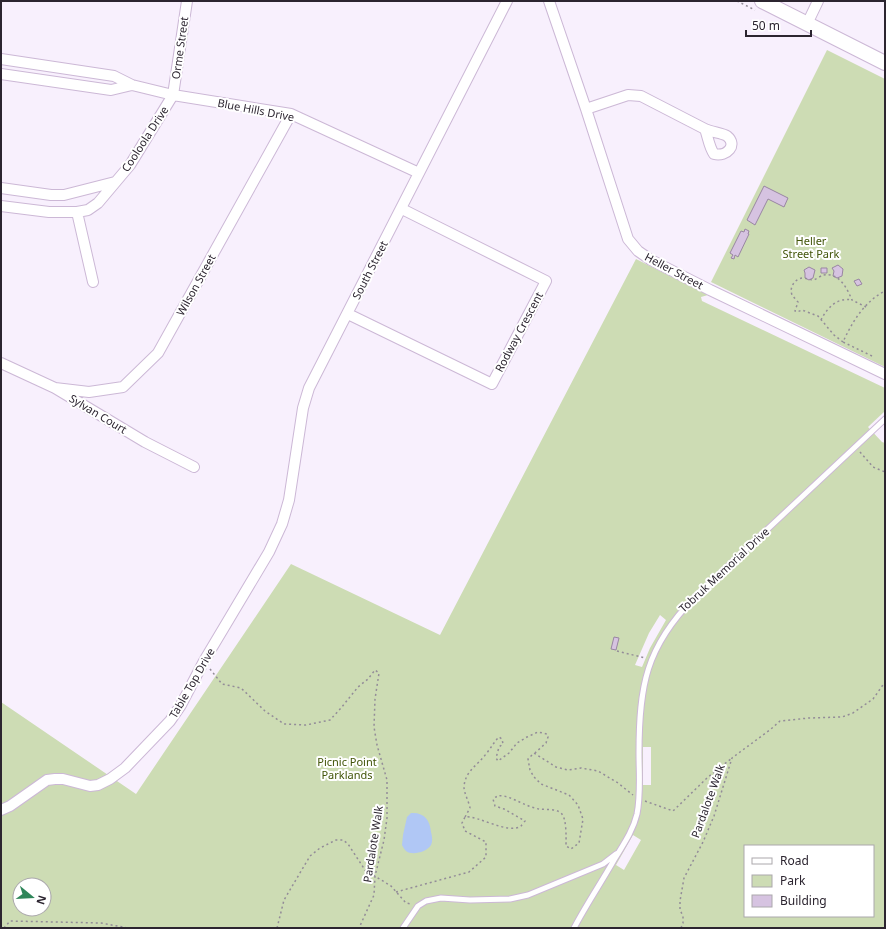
<svg xmlns="http://www.w3.org/2000/svg" width="886" height="929" font-family="'Noto Sans',sans-serif">
  <style>
    .green { fill: #cddcb4; fill-rule: evenodd }
    .water { fill: #b0c7f5 }
    .building { fill: #d6c3e1; stroke: #9986a2 }
    .lines { fill: none; stroke-linecap: round; stroke-linejoin: round }
    .lane-casing { stroke: #ccb8d6; stroke-width: 7 }
    .street-casing { stroke: #ccb8d6; stroke-width: 12 }
    .secondary-casing { stroke: #ccb8d6; stroke-width: 16 }
    .path { stroke: #938c98; stroke-width: 1.5; stroke-dasharray: 2 3; stroke-linecap: butt }
    .lane { stroke: #fff; stroke-width: 5 }
    .street { stroke: #fff; stroke-width: 10 }
    .secondary { stroke: #fff; stroke-width: 14 }
    .labels { text-anchor: middle; stroke-width: 4; stroke-linejoin: round; paint-order: stroke }
    .street-label { font-size: 11px; fill: #2c2530; stroke: #fff }
    .park-label { font-size: 11px; fill: #425509; stroke: #fff }
  </style>
  <rect width="100%" height="100%" fill="#f8f0fd"/>
  <path class="green" d="M827,50L885,79V367L711,282Z
    M636,259L708,295L701,297L702,301L885,388V411L868,427L882,442L885,443V928H1V702L136,794L291,564L440,635ZM660,615L666,620L650,648L642,667L635,665L649,633ZM643,747H651V785H643ZM633,835L641,840L624,870L616,865ZM745,846H873V916H745ZM20,885H44V909H20Z"/>
  <path class="water" d="M411,813C424,812 430,820 431,832C432,836 433,841 431,845C427,852 412,856 406,851C404,849 403,847 402,845L403,835L407,817Z"/>
  <path class="building" d="M764,186L788,198L784,207L768,199L755,225L747,220Z
    M745,229L749,231L748,234H749L738,257L735,255L734,259L731,258L733,255L730,253L741,231L744,232Z
    M838,265L843,269L842,276L837,278L833,276L834,271L832,268Z
    M809,267L815,270L813,278L809,280L805,278V273L804,270Z
    M821,268H827V273H821Z
    M859,279L862,284L857,286L854,281Z
    M614,637L619,638L616,650L611,649Z"/>
  <g class="lines">
    <g class="lane-casing">
      <path id="lane" d="M403,928L418,906L426,901L441,898L470,900L510,899L528,895L603,864L616,854
        M574,928C586,905 601,883 614,860C623,845 633,831 637,814C641,794 639,773 639,753C639,686 646,647 694,598L885,419"/>
    </g>
    <g class="street-casing">
      <path id="street" d="M549,1L586,109L628,239L638,251L651,260L710,290L885,374
        M807,24L818,1
        M1,59L114,76L132,85L173,95L291,114L419,173
        M1,74L111,90L132,85
        M586,109L628,95L641,96L705,129C711,132 723,133 727,136C738,145 727,157 714,154C709,147 708,137 705,129
        M1,188L51,195H64L115,182
        M1,206L49,212H77L88,210L98,203L130,165L173,95L187,1
        M77,212L93,282
        M348,314L492,384L546,281L402,209
        M1,363L55,388L145,442L194,467
        M55,388L89,392L123,387L158,353L291,114
        M1,810L10,806L47,780L55,779H63L90,786L98,785L110,779L125,768L170,721L181,705L204,661L269,552L282,524L289,500L303,408L309,388L507,1"/>
    </g>
    <g class="secondary-casing">
      <path id="secondary" d="M762,1L885,63"/>
    </g>
    <path class="path" d="M737,1L755,10
      M821,320C827,308 837,297 852,300
      M843,342L834,335L818,316L802,310L797,312L795,311L798,302C796,300 794,297 792,295C789,287 795,279 802,278C806,278 808,279 812,280C816,280 820,276 823,275C839,272 847,288 852,300L866,307
      M872,356L843,342C852,322 865,301 885,291
      M860,452L873,467L885,472
      M617,651L645,658
      M210,669L222,684L241,688L265,711L284,724L306,725L330,720L341,708L358,687L368,679L375,670L379,673L375,699L374,727L377,745L387,780V818L384,840L375,876L374,895L359,928
      M645,801L673,811L707,778L732,758
      M465,817L470,808C469,802 464,793 464,787C465,771 477,766 486,754C491,748 494,742 499,737L502,739L503,744L499,747L496,758L498,761L509,753L517,743L527,737L538,732L547,734L548,737L546,743L535,753
      M396,892L469,872L486,857V842L465,831L462,823L465,817C478,815 508,835 521,826C521,826 524,822 525,821L504,809L495,806L493,799C497,796 499,795 504,796C516,799 527,807 539,809C546,810 555,808 561,813C567,818 566,838 566,846L571,849L579,843L583,819L578,805L569,795L541,784L534,777L530,770L528,759L534,753L556,767L568,770L581,768L598,771L618,783L633,795
      M4,928L10,921L101,923L128,928
      M277,928L284,900L310,856L320,848L336,840H343L348,844L365,870L391,886L406,903L411,904
      M681,928L683,923V916L680,910V901L684,878L703,842L714,816L732,758L771,729L780,721L809,718L842,717L853,713L873,699L885,682"/>
    <use href="#lane" class="lane"/>
    <use href="#street" class="street"/>
    <use href="#secondary" class="secondary"/>
  </g>
  <g class="labels">
    <g class="street-label">
      <text transform="translate(180 48) rotate(-82)" y="4">Orme Street</text>
      <text transform="translate(256 110) rotate(11)" y="4">Blue Hills Drive</text>
      <text transform="translate(145 139) rotate(-57)" y="4">Cooloola Drive</text>
      <text transform="translate(370 270) rotate(-63)" y="4">South Street</text>
      <text transform="translate(674 271) rotate(28)" y="4">Heller Street</text>
      <text transform="translate(196 285) rotate(-61)" y="4">Wilson Street</text>
      <text transform="translate(519 332) rotate(-62)" y="4">Rodway Crescent</text>
      <text transform="translate(98 414) rotate(31)" y="4">Sylvan Court</text>
      <text transform="translate(724 570) rotate(-43)" y="4">Tobruk Memorial Drive</text>
      <text transform="translate(192 683) rotate(-60)" y="4">Table Top Drive</text>
      <text transform="translate(708 801) rotate(-70)" y="4">Pardalote Walk</text>
      <text transform="translate(373 844) rotate(-81)" y="4">Pardalote Walk</text>
    </g>
    <g class="park-label">
      <text x="811" y="245">Heller<tspan x="811" dy="13">Street Park</tspan></text>
      <text x="347" y="766">Picnic Point<tspan x="347" dy="13">Parklands</tspan></text>
    </g>
  </g>
  <rect width="886" height="929" fill="none" stroke="#2c2530" stroke-width="4"/>
  <rect x="744" y="845" width="130" height="72" fill="#ffffff" stroke="#aba8ac"/>
  <rect x="752" y="858" width="20" height="6" fill="#ffffff" stroke="#aba8ac"/>
  <text x="780" y="865" font-size="12" fill="#2c2530">Road</text>
  <rect x="752" y="875" width="20" height="12" fill="#cddcb4" stroke="#aba8ac"/>
  <text x="780" y="885" font-size="12" fill="#2c2530">Park</text>
  <rect x="752" y="895" width="20" height="12" fill="#d6c3e1" stroke="#aba8ac"/>
  <text x="780" y="905" font-size="12" fill="#2c2530">Building</text>
  <g transform="translate(32 897) rotate(108)"><circle r="19" fill="#ffffff" stroke="#aba8ac"/>
  <path d="M0-3L7 15L0 10L-7 15Z" fill="#2f865a"/>
  <text y="-6" font-size="11" font-weight="bold" text-anchor="middle" fill="#2c2530">N</text>
  </g>
  <path d="M746 30v6h65v-6" fill="none" stroke="#2c2530" stroke-width="2"/>
  <text x="752" y="30" font-size="12" fill="#2c2530" stroke="#ffffff" stroke-width="3" paint-order="stroke">50 m</text>
</svg>
